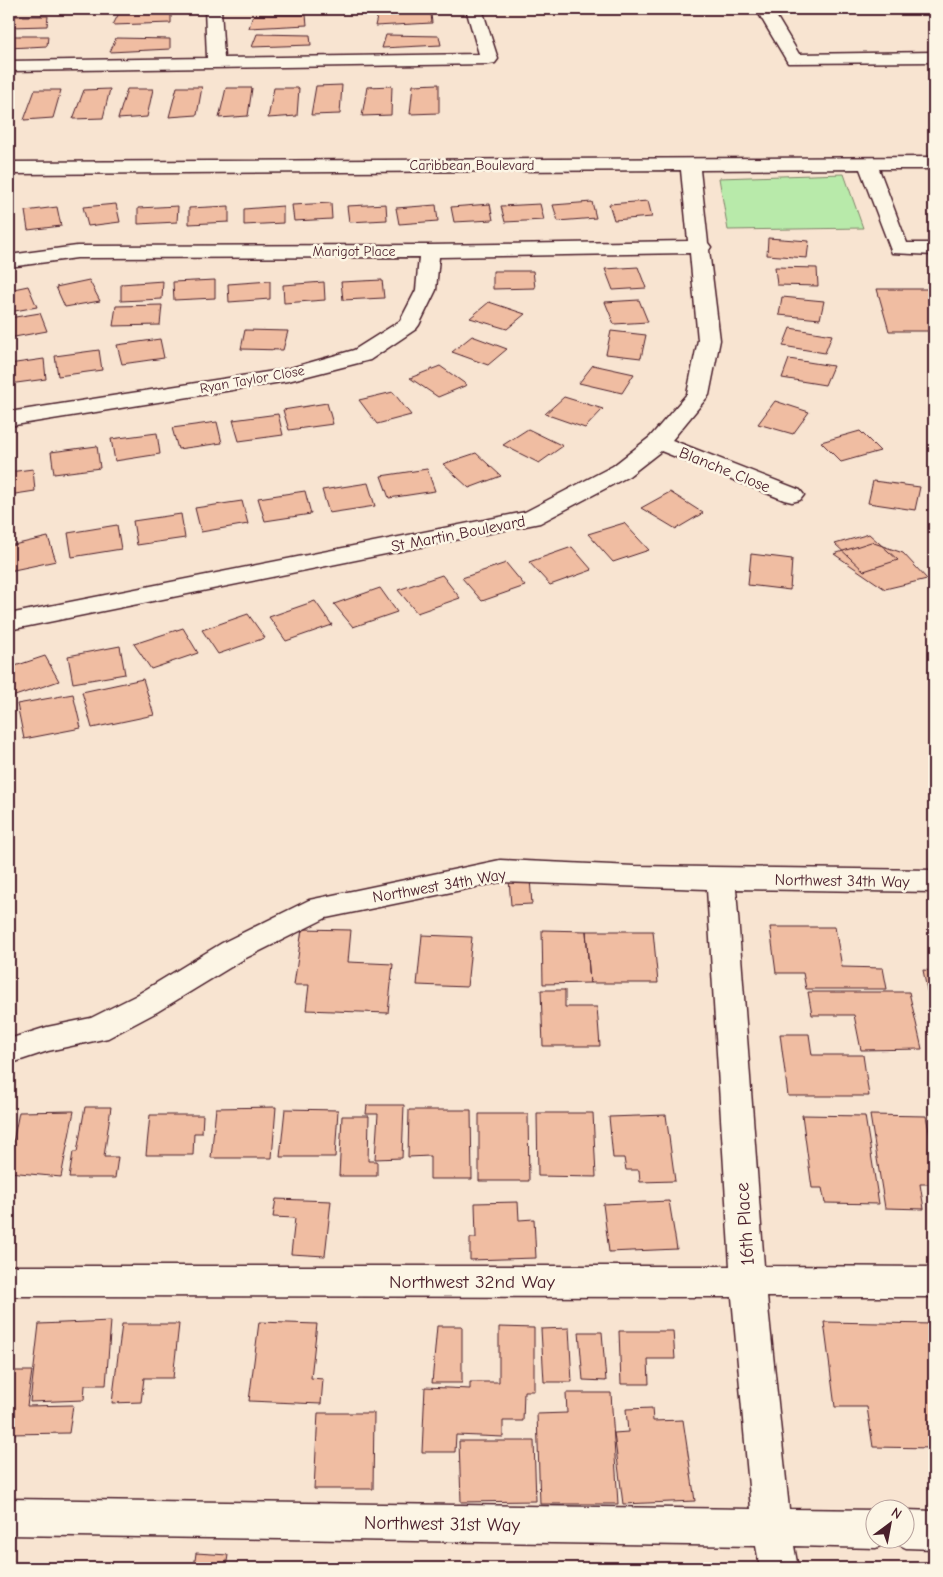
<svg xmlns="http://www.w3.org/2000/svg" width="943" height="1577" font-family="'Comic Neue',sans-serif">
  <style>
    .green { fill: #b8eaaa; stroke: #81846a }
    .building { fill: #f0bda2; stroke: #4a1f2b }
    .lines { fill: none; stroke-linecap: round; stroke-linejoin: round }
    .street-casing { stroke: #4a1f2b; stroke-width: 3 }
    .street { fill: #fcf5e5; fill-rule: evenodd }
    .labels { text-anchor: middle; stroke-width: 5; stroke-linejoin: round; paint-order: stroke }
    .far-street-label { font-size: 14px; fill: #4a1f2b; stroke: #fcf5e5 }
    .street-label { font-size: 16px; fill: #4a1f2b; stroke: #fcf5e5 }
    .near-street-label { font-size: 19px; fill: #4a1f2b; stroke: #fcf5e5 }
  </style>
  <rect width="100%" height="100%" fill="#f8e4d1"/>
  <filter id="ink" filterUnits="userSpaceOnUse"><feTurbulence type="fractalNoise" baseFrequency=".02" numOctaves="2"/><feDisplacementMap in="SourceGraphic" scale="10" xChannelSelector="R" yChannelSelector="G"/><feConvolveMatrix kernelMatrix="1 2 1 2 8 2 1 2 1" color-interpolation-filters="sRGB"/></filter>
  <g filter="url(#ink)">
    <path class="green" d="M844,174L863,228L728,230L719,178Z"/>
    <path class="building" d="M119,13H171V23L113,25Z
      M378,13L431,14L432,23L375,26Z
      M253,15H306L307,25L249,28Z
      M9,16H48L47,26L9,27Z
      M257,34L310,35L311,45L252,47Z
      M386,35L439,36L441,45L382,48Z
      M9,36H48L47,46L9,48Z
      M116,38L170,39V49L110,52Z
      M439,84V113L410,114L413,85Z
      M342,85L340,114L311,115L316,86Z
      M392,86L391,115L362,116L367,87Z
      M177,87H202L197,115L169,117Z
      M226,88H252L248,116L219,118Z
      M274,88H299L297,116L268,118Z
      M110,89L103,118L73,119L84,90Z
      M127,89H153L147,117L118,119Z
      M35,90H61L53,118L24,120Z
      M648,201L652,217L614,220L609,204Z
      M592,202L596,218L558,221L553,205Z
      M331,203L332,219L294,221L292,205Z
      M116,204L120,222L88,226L83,207Z
      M386,204L387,220L349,222L347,206Z
      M490,204L493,220L454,222L451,207Z
      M540,204L544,220L505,222L501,206Z
      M436,205L438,221L399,224L396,208Z
      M178,206L177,222L138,224V208Z
      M229,206V222L189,224V208Z
      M283,206V223L244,225V209Z
      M57,207L61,226L28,230L25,211Z
      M768,238L809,241L807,258L767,255Z
      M638,267L646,288L613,290L605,269Z
      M775,267L817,268L818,286L777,285Z
      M493,271H533L535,288L493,289Z
      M89,280L100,301L65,307L56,287Z
      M215,280V298L174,300L173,282Z
      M382,280L384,298L343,300L341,282Z
      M163,281L162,299L121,301V284Z
      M270,281V299L229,302L228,284Z
      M324,282L325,300L284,303L283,285Z
      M28,286L37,307L9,312V290Z
      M877,289H934V331H889Z
      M782,297L824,301L820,319L779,315Z
      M639,300L648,322L614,324L605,302Z
      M489,302L525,314L507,329L470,318Z
      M162,305L160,325L113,326L116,306Z
      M40,313L47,331L9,338V318Z
      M790,328L832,335L825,353L783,346Z
      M245,330L288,331L283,350L241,349Z
      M611,331L646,335L641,358L606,354Z
      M472,336L507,349L488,365L452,352Z
      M160,339L164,358L122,364L117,345Z
      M99,350L102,370L58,376L55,356Z
      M44,359L46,379L9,384V364Z
      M789,359L833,366L825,385L782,378Z
      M593,365L634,374L622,393L579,383Z
      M440,366L467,385L438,397L410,378Z
      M393,392L411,415L377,424L359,400Z
      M564,397L603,409L585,428L545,414Z
      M775,401L809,412L793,434L758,424Z
      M327,403L333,424L289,430L283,410Z
      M278,414L283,435L239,441L233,420Z
      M217,422L222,443L178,449L172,428Z
      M528,429L563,446L539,463L503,445Z
      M860,431L880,451L841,462L821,442Z
      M157,433L160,454L115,461L111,439Z
      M97,446L100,468L54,474L51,452Z
      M476,453L501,476L469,488L443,464Z
      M33,469L35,491L9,495V472Z
      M427,469L435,491L389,498L381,476Z
      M873,481L920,487L915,510L868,503Z
      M368,483L375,506L329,513L322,490Z
      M305,491L311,514L265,521L258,498Z
      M670,492L703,513L676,529L641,508Z
      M242,501L248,524L201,532L195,508Z
      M181,514L185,538L137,545L133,521Z
      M624,523L649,550L613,562L588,534Z
      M117,525L121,549L72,557L68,533Z
      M869,534L898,560L864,571L835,544Z
      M48,537L56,561L9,571V546Z
      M871,542L903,553L927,579L885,589L834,554Z
      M572,547L592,570L550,585L529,562Z
      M751,554L792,559L790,590L748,585Z
      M506,563L525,586L482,601L462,578Z
      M442,575L460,598L417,613L398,590Z
      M380,588L397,612L353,627L334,604Z
      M315,601L332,625L286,641L269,617Z
      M248,614L265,638L218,654L202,630Z
      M183,628L198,653L151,669L134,644Z
      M120,646L125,674L73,683L68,656Z
      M45,656L59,681L9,698V668Z
      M143,679L154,715L92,728L82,692Z
      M73,694L81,728L24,739L17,704Z
      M509,879H530L532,904L511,905Z
      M770,927H835L842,967L883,968L887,989H806L803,973H776Z
      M302,929L351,930L348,962L393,964L388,1013L306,1010L309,985H294Z
      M542,930L586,931L590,983L543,984Z
      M586,931H653L658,983H590Z
      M422,935L472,937L467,987L417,985Z
      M923,970L934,971V1015H932Z
      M541,990H565V1007H597L600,1046H543Z
      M808,992H909L922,1049L861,1050L854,1015H812Z
      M780,1034H809L812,1055H863L869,1096H788Z
      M367,1105H404L402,1158L375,1159L378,1114H366Z
      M85,1107H111L104,1157H118L115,1178H69L73,1152H77Z
      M276,1107L272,1158H211L216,1108Z
      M285,1109L338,1110L335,1157H280Z
      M409,1110H471L472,1179H430V1156L408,1157Z
      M74,1111L61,1177L9,1172V1162L19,1112Z
      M537,1113H593L596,1177L538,1176Z
      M479,1114H528L529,1181H479Z
      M150,1115H203L202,1133H194L193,1155H146Z
      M666,1115L675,1181L640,1182L639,1170H626L624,1158H613L609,1117Z
      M802,1115L865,1116L879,1204L825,1203L822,1188H812Z
      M870,1115L926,1116L934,1155V1184H920L924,1209L885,1208Z
      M342,1116H369L368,1161H377V1176H339Z
      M276,1199L331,1201L325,1256L291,1254L295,1218L273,1217Z
      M669,1201L677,1249L609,1252L603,1204Z
      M518,1202L519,1220L534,1219L536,1258L470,1260V1238H476L475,1203Z
      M111,1321L106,1385H85L84,1400L30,1402L39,1324Z
      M259,1322L317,1324L311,1378L323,1379L321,1404L249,1401Z
      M824,1322L934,1324V1448L873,1447L867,1407H835Z
      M122,1324H179L173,1378H144L141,1402L112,1403Z
      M437,1326H462V1383H432Z
      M499,1327L534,1328V1391H524L523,1421H503V1437L456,1435L455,1452H422L425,1387L470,1389V1382H499Z
      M569,1328L572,1382H544L541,1329Z
      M619,1331H673L675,1359H648L649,1384H621Z
      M579,1332H602L606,1381L583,1380Z
      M9,1371H32L27,1406L73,1405L69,1433L9,1434Z
      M566,1393H611L618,1504H540L537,1414L567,1413Z
      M652,1408L653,1421L683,1420L695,1501L623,1504L614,1433L628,1432L626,1409Z
      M318,1413H374L373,1489H314Z
      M459,1441H534L536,1501L461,1502Z
      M196,1553L228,1555L226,1568H194Z"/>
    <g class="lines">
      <g class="street-casing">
        <path id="street" d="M205,9H221L224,58L479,54L466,9H482L498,59L495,63L489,64L9,71V61L207,58Z
          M756,9H772L799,54L934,52V62L788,63Z
          M934,157V169H879L907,243H934V255L892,253L860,169L700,170L708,243L711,247L709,250L720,340L709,395L672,440L800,490L804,495L800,500L792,502L784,500L661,451L629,476L540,523L9,630V614L525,512L613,466L650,437L687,394L698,340L690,253L439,257L436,290L419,325L416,329L370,360L288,381L9,426V412L287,369L354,350L400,321L416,290L419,257L77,258L9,267V255L77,246L430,245L688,241L681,170L9,174V162Z
          M500,860L634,866L934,870V892L736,889L764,1266L934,1267V1297H767L789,1509L876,1510V1540H891L889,1542L876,1548L794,1546L798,1568H760L756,1546L9,1535V1499L751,1509L732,1297L9,1296V1266H730L707,889L500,882L326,918L244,959L157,1012L108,1038L48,1051L9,1064V1039L47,1027L91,1018L135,996L222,943L309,900Z
          M906,1510L934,1511V1549L906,1548L893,1542L891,1540H906Z"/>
      </g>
      <use href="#street" class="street"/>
    </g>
  </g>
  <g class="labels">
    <g class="far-street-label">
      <text x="472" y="170">Caribbean Boulevard</text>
      <text x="354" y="256">Marigot Place</text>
      <text transform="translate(252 379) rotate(-10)" y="5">Ryan Taylor Close</text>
    </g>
    <g class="street-label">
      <text transform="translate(725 469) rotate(22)" y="6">Blanche Close</text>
      <text transform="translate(458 533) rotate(-11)" y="6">St Martin Boulevard</text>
      <text transform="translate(842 880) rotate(1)" y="6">Northwest 34th Way</text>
      <text transform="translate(439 885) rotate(-10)" y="6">Northwest 34th Way</text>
    </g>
    <g class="near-street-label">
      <text transform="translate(744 1224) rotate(-94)" y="7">16th Place</text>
      <text x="472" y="1288">Northwest 32nd Way</text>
      <text transform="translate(442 1523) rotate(1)" y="7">Northwest 31st Way</text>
    </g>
  </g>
  <rect width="943" height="1577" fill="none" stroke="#fcf5e5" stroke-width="30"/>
  <rect x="15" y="15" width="913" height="1547" fill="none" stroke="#4a1f2b" stroke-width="2" filter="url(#ink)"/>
  <g transform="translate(890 1524) rotate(32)"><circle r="24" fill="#fcf5e5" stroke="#b59f9b"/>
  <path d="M0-4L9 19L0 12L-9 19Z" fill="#4a1f2b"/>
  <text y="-8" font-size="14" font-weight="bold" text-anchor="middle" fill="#4a1f2b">N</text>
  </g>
</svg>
